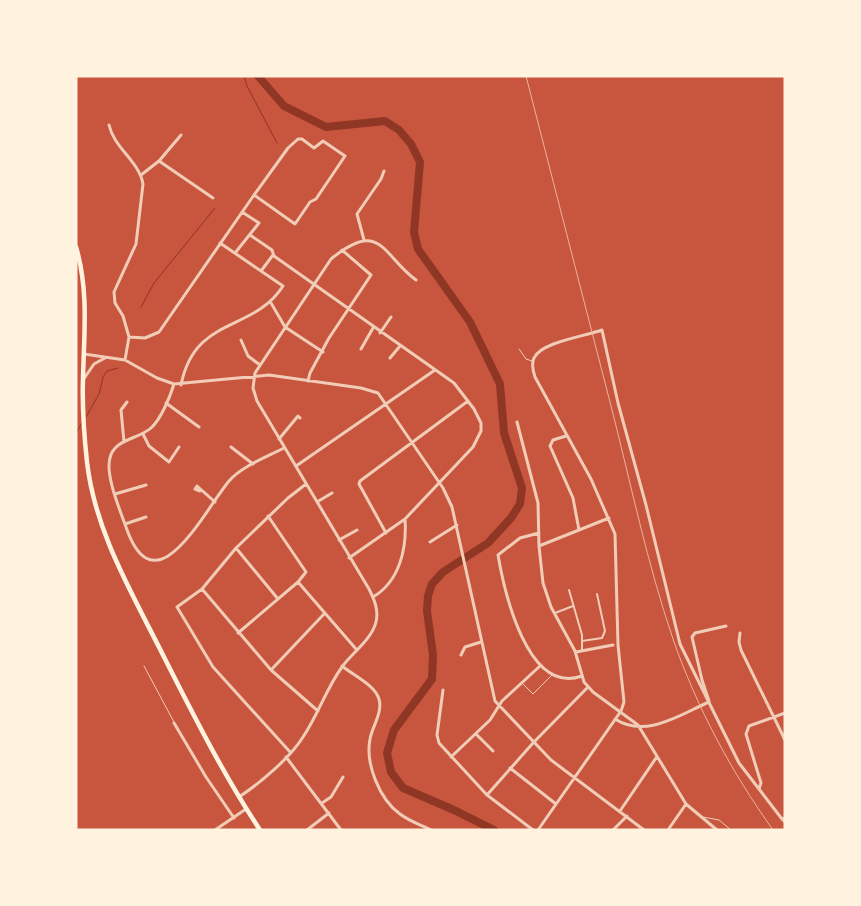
<svg xmlns="http://www.w3.org/2000/svg" width="861" height="906" font-family="Ubuntu,sans-serif">
  <style>
    .lines { fill: none; stroke-linecap: round; stroke-linejoin: round }
    .stream { stroke: #8f3625; stroke-width: 1 }
    .river { stroke: #8f3625; stroke-width: 8 }
    .service { stroke: #f1ccb7; stroke-width: 1 }
    .pedestrian { stroke: #f1ccb7; stroke-width: 2 }
    .minor { stroke: #f1ccb7; stroke-width: 3 }
    .primary { stroke: #fff3e0; stroke-width: 4.5 }
    .rail { stroke: #e9b49f; stroke-width: 1 }
  </style>
  <rect width="100%" height="100%" fill="#c8553d"/>
  <g class="lines">
    <path class="stream" d="M244,76L247,86L277,143
      M141,307L154,283L215,208
      M86,417L99,394L103,377L107,371L118,368
      M76,433L82,423"/>
    <path class="river" d="M258,76L284,106L326,127L385,121L399,130L411,144L420,162L414,232L418,249L470,322L500,384L504,433L522,488L520,504L511,518L488,543L443,572L432,584L428,596L427,611L433,655L432,679L394,730L387,753L391,772L403,788L454,810L494,830"/>
    <path class="service" d="M519,349L526,359L532,361
      M144,666L174,722
      M523,684L533,694L552,675
      M703,817L719,820L731,830"/>
    <path class="pedestrian" d="M569,590L582,635V650
      M555,613L573,606
      M582,641L602,638L605,631L597,594"/>
    <path class="minor" d="M109,125C114,148 139,161 143,184L136,244L114,292L115,303L123,316L129,337L125,360
      M159,161L213,198
      M141,175L159,161L181,135
      M250,235L272,250L274,256L454,383L474,409L481,423V431L473,447L405,519L349,558
      M364,240L357,214L381,179L384,171
      M235,253L259,223L242,212
      M261,271L273,255
      M271,303L285,327L323,352
      M380,333L391,317
      M129,337L145,338L159,332L254,195L295,224L310,202L316,199L345,156L323,141L314,148L302,139H298L288,148L254,195
      M241,340L248,356L260,365
      M361,349L373,328
      M84,354L125,360L157,378L174,384L269,375L361,388L378,393L443,488L452,507L495,701L551,760L644,830
      M390,358L400,346
      M83,380L94,364L105,358
      M308,381L310,373L329,338L371,275L342,250
      M174,384C170,397 161,419 151,428C139,439 114,439 110,458C105,475 120,510 126,527C155,612 204,511 229,481C242,466 267,457 284,448
      M181,385C195,315 253,333 283,286L220,243
      M166,403L199,427
      M517,422L538,503L539,546L543,583L551,607L575,651L584,682L593,692L638,725L686,804L717,830
      M143,434L149,446L169,462L179,447
      M566,436L553,440L550,446L573,498L579,530
      M279,439L298,416L300,418
      M124,442L121,410L127,402
      M231,447L253,464
      M296,466L435,370
      M200,491L195,489L197,486L215,502
      M115,494L146,485
      M317,502L332,493
      M125,524L146,517
      M386,533L359,484L360,481L468,401
      M539,533L520,538L498,555C504,590 527,696 582,676
      M339,540L357,530
      M430,542L457,525
      M539,546L609,518
      M236,548L278,599
      M298,582L356,649
      M202,589L271,670L318,711
      M373,597C400,581 407,548 405,519
      M238,633L298,582L306,572L268,516
      M740,633L739,642L741,650L785,740
      M576,652L613,645
      M461,655L465,647L481,642
      M342,666C353,675 375,685 379,699C383,712 372,727 370,739C365,764 380,800 400,814C409,821 421,825 431,830
      M271,670L324,614
      M443,690L437,735L439,743L487,795L533,830
      M709,701L702,680L692,637L695,633L726,626
      M615,719C646,739 681,714 709,702
      M174,723L206,777L234,818
      M476,734L493,751
      M291,753L213,667L177,607L202,589L236,548L288,498L306,484
      M286,757L341,830
      M451,757L490,720L502,701L540,666
      M510,768L556,804
      M487,795L533,743L588,687
      M239,797C260,783 290,758 303,737C318,715 326,689 342,667C352,653 372,639 376,622C379,610 374,599 369,589L257,401L253,388L255,373L331,259C381,218 382,255 416,280
      M322,803L331,797L343,777
      M620,811L656,758
      M785,818L782,819L785,822
      M782,819L759,789L761,783L746,734L749,726L785,713
      M215,830L246,809
      M307,830L329,813
      M538,830L621,711L624,702L618,645L615,534L591,479L535,377C533,371 531,364 534,358C541,342 586,336 602,330L618,403L646,505L680,644L739,763L759,789
      M613,830L627,816
      M668,830L686,804"/>
    <path class="primary" d="M76,247C89,291 84,334 83,379C82,406 84,434 87,462C95,532 132,593 163,655C193,714 223,774 260,830"/>
    <path class="rail" d="M526,76C554,186 583,296 611,406C631,484 647,563 673,639C697,708 731,771 773,830"/>
  </g>
  <rect width="861" height="906" fill="none" stroke="#fff3e0" stroke-width="155"/>
</svg>
